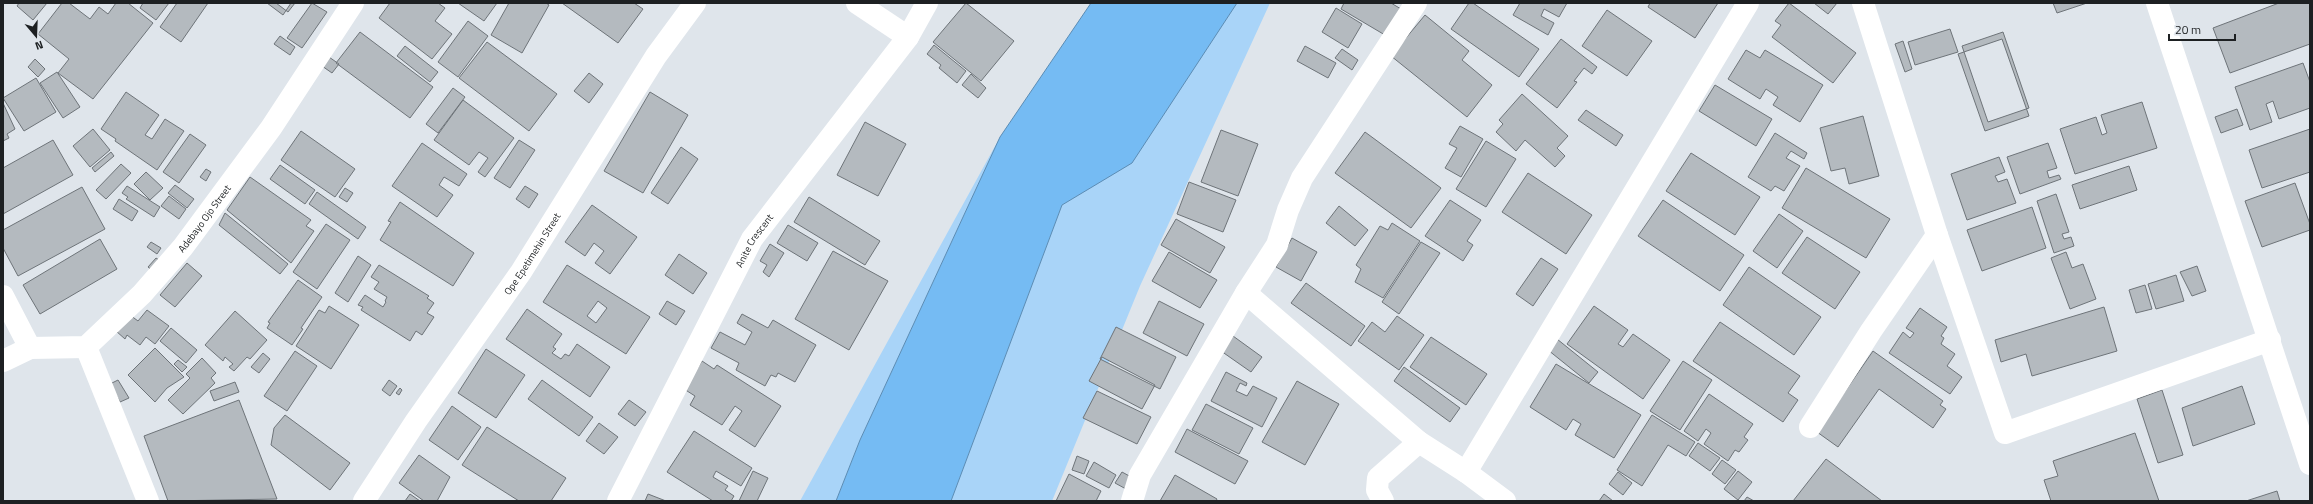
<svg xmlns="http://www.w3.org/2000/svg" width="2313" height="504" font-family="'Titillium Web',sans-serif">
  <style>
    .green { fill: #a9d4f8 }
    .water { fill: #75bbf3; stroke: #5b8cb4 }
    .building { fill: #b4babf; stroke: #6e7479; fill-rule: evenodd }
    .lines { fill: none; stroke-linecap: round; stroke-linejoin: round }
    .minor { stroke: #fff; stroke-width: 22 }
    .labels { text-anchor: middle; stroke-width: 3; stroke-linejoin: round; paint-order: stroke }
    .street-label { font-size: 10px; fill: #1d2022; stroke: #dfe5eb }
  </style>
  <rect width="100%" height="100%" fill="#dfe5eb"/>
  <path class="green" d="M1237,3H1270L1140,286L1052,501H951L1062,205L1132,162Z
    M1000,137L860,440L836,501H800Z"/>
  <path class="water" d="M1091,3H1237L1132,163L1062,205L951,501H836L860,440L1000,137Z"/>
  <path class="building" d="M19,3H47L33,20L17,6Z
    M62,3H69L90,19L99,7L108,14L116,3H128L153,23L93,99L58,73L69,59L38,34Z
    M143,3H169L156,20L140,8Z
    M177,3H208L181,42L160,27Z
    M267,3H291L283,15Z
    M276,3H295L288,12Z
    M312,3L327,12L302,48L287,38Z
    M390,3H438L445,8L435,21L452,34L432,59L379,18Z
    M458,3H497L484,21Z
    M509,3H546L549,5L522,53L491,35Z
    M562,3H634L643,9L618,43Z
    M966,3L1014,41L981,81L933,42Z
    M1344,3H1391L1406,12L1390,38L1341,9Z
    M1469,3H1473L1539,49L1519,77L1451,29Z
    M1520,3H1567L1559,17L1544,9L1541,16L1554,23L1548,35L1513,15Z
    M1650,3H1718L1695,38L1648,7Z
    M1789,3L1856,53L1833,83L1772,37L1781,25L1775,21Z
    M1814,3H1837L1828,14Z
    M2053,3H2087L2057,13Z
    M2279,3H2310V44L2230,73L2213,28Z
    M1336,8L1362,24L1348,48L1322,32Z
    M1607,10L1652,41L1627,76L1582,46Z
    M1425,15L1469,51L1462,60L1492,85L1467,117L1391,56Z
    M468,21L488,36L458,77L438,62Z
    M1950,29L1958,52L1915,65L1908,42Z
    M360,32L433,87L410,118L336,63Z
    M2003,32L2029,108L1988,122L1962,46Z
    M280,36L295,47L290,55L274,44Z
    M1561,39L1597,67L1592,74L1584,68L1574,81L1577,82L1557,108L1526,84Z
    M2002,39L2029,116L1985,131L1958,54Z
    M1903,41L1912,69L1905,72L1895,44Z
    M487,42L557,94L529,131L459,78Z
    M934,45L966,71L957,83L939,68L941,65L927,54Z
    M405,46L438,72L430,82L397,56Z
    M1305,46L1336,63L1328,78L1297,61Z
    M1342,49L1358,60L1352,70L1335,58Z
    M1746,50L1760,58L1765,50L1823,85L1800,122L1773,105L1778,97L1766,89L1760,99L1728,79Z
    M329,57L339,64L332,73L322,66Z
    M35,59L45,69L38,77L28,67Z
    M2303,63L2310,82V108L2279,119L2273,101L2266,104L2272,122L2250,130L2235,87Z
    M57,72L80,107L63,118L40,83Z
    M589,73L603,84L589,103L574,91Z
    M971,74L986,88L978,98L962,85Z
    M36,78L56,112L24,131L3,98Z
    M1715,85L1772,119L1756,146L1699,111Z
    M453,88L465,97L438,133L426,124Z
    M126,92L159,115L145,135L152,139L165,119L184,131L157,170L115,141L116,139L101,129Z
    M650,92L688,115L643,193L604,171Z
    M1522,94L1568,136L1557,148L1565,156L1555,167L1525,140L1516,151L1496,132L1503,124L1499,120Z
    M463,100L514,138L485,177L478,172L488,158L479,152L469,165L434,140Z
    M2142,102L2157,148L2075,174L2060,129L2096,117L2102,135L2107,133L2101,115Z
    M3,103L15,129L7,134L9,138L3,141Z
    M2237,109L2243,125L2221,133L2215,117Z
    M1586,110L1623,135L1616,146L1578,120Z
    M1863,116L1879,176L1849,184L1845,168L1831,171L1820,128Z
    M865,122L906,144L878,196L837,175Z
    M1460,126L1483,139L1461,177L1445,168L1457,148L1449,144Z
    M93,129L110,150L90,167L73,146Z
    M2310,129V172L2262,188L2249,150Z
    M1221,130L1258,144L1238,196L1201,182Z
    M301,131L355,169L335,197L281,160Z
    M1365,132L1441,188L1411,228L1335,173Z
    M1775,133L1807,153L1804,159L1791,151L1786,158L1800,166L1784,191L1775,186L1771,191L1748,177Z
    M190,134L206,145L179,183L163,172Z
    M53,140L73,175L3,214V168Z
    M519,140L535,150L510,188L494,178Z
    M1486,141L1516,159L1486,207L1456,189Z
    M422,143L467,174L459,186L444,177L439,185L453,195L437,217L392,186Z
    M2048,143L2057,168L2047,171L2049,178L2059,175L2061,179L2020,194L2007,157Z
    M681,147L698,159L668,204L651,193Z
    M111,152L114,156L95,172L92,168Z
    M1691,153L1760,197L1735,235L1666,191Z
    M1999,157L2005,172L1995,176L1998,182L2007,179L2016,203L1967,220L1951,174Z
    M121,164L131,173L106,199L96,190Z
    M280,165L315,190L305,204L270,179Z
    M2129,166L2137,190L2080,209L2072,185Z
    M1806,168L1890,219L1866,258L1782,208Z
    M206,169L211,172L206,181L200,177Z
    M146,172L163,188L150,200L134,184Z
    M1528,173L1592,215L1566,254L1502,212Z
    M250,177L311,220L306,226L314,231L291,263L227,210Z
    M1189,182L1236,200L1223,232L1177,214Z
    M2295,183L2310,224V230L2262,247L2245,201Z
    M175,185L194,199L187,208L168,193Z
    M127,186L160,207L154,217L126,199L128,197L122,193Z
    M525,186L538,194L529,208L516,199Z
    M82,187L105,229L18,276L3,248V230Z
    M345,188L353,193L347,202L339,197Z
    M317,192L366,227L358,239L309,204Z
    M2056,194L2069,232L2062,234L2064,239L2071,237L2074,246L2054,253L2037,201Z
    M169,196L186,209L179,219L161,206Z
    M809,197L880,241L865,265L794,222Z
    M119,199L138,211L132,221L113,209Z
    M1450,200L1481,220L1467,241L1473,245L1463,261L1425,236Z
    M1663,200L1744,255L1720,291L1638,236Z
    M400,202L474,253L453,286L380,240L391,222L388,221Z
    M592,205L637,237L610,274L595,263L604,251L594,243L585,256L565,242Z
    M1339,206L1368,230L1355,246L1326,223Z
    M2032,207L2046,248L1982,271L1967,230Z
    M225,213L288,264L280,274L219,225Z
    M1779,214L1803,231L1777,268L1753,251Z
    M1176,219L1225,247L1210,273L1161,245Z
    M1392,223L1420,241L1383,298L1355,282L1361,269L1356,265L1380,226L1388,230Z
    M326,224L350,240L317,289L293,272Z
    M788,225L818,243L807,261L777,243Z
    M1807,237L1860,272L1835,309L1782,273Z
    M1292,238L1317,252L1301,281L1276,267Z
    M100,239L117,269L40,314L23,285Z
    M151,242L161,248L157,254L147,247Z
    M1421,242L1440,253L1399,314L1382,302Z
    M770,244L784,253L769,277L763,272L767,265L760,261Z
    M833,251L888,281L849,350L795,319Z
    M1169,252L1217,280L1200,308L1152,281Z
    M2066,252L2072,268L2083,264L2096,299L2070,309L2051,258Z
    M679,254L707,273L693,294L665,275Z
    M358,256L371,265L348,302L335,293Z
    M156,258L162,262L153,271L148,267Z
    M1541,258L1558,269L1533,306L1516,294Z
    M187,263L202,276L175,307L160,295Z
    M379,265L429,296L427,298L434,303L427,313L434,317L422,335L416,331L410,341L361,310L363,307L358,305L365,295L383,307L386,302L385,301L387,297L374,289L379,282L371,277Z
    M567,265L650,317L626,354L543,302ZM598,301L607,308L596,323L587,316Z
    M2197,266L2206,291L2192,296L2180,272Z
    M1749,267L1821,317L1794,355L1723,305Z
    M2176,275L2184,301L2156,309L2148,284Z
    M298,280L322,297L301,328L303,329L292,345L267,328L270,323L268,322Z
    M1306,283L1365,326L1351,346L1291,303Z
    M2145,285L2152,309L2136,313L2129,290Z
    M667,301L685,311L676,325L659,314Z
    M1159,301L1204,324L1187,356L1143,333Z
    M329,306L359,325L331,369L296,346L319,310L325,313Z
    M1594,306L1628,330L1618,344L1623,347L1633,334L1670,360L1643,399L1567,344Z
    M2104,307L2117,351L2032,376L2026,354L2001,362L1995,340Z
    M1920,308L1947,327L1941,336L1944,338L1941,344L1955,354L1947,366L1962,377L1950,394L1889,353L1903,332L1910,338L1914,333L1906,328Z
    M527,309L562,334L553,347L556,349L552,353L561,359L565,354L569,356L577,344L610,367L590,397L506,339Z
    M147,310L169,326L155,344L146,337L140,345L127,335L125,339L116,331L130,315L138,321Z
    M235,311L267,340L250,359L247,357L234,371L229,367L233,364L225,357L223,361L205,345Z
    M742,314L768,328L773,320L816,345L795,382L778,373L776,377L771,375L765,386L736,370L739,363L711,348L720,332L745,345L752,332L737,323Z
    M1397,316L1424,335L1399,370L1358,341L1372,322L1385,332Z
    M1720,322L1800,376L1788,393L1798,400L1783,422L1693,361Z
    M1116,327L1176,357L1160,389L1100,359Z
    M171,328L197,350L186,363L160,341Z
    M1233,336L1262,357L1251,372L1221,351Z
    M1431,337L1487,374L1466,405L1410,367Z
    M1557,339L1598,372L1589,383L1548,350Z
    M155,348L184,377L167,388L155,402L128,375Z
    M486,349L525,375L496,418L458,393Z
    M295,351L317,366L287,411L264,396Z
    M1873,351L1943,401L1940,405L1946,409L1933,428L1879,389L1838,447L1817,432Z
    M263,353L270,359L259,373L251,367Z
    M1102,357L1155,385L1142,409L1089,381Z
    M202,358L216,373L211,378L215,383L183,414L168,400L190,378L186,374Z
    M178,360L187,367L182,372L174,364Z
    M702,361L714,369L717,365L781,406L755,447L729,430L742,411L735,406L722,425L690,405L695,396L684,389Z
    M1683,361L1712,380L1680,430L1650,411Z
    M1556,364L1641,415L1614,458L1575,435L1581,424L1573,419L1566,430L1530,407Z
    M1404,367L1460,408L1450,422L1394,381Z
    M1226,372L1247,383L1246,386L1240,383L1236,391L1247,396L1253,386L1277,398L1262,427L1211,401Z
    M118,380L129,398L120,402L110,384Z
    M389,380L397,386L390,396L382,390Z
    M542,380L593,417L579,436L528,399Z
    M1297,381L1339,404L1305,465L1262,442Z
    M235,382L239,392L214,401L210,391Z
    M2242,386L2255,424L2193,446L2182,408Z
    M400,388L402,390L399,395L396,393Z
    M2162,390L2183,455L2158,463L2137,399Z
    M1097,391L1151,417L1137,444L1083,418Z
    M1709,394L1753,424L1744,437L1748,440L1739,452L1735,450L1728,461L1704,444L1711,433L1706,429L1698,441L1684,431Z
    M239,400L277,499L168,501L144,436Z
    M629,400L646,412L635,426L618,414Z
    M1206,404L1253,428L1239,454L1192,430Z
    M452,406L481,427L458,460L429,440Z
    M285,415L350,463L330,490L271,445L274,428Z
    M1652,415L1695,442L1686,456L1668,445L1642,486L1617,470Z
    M599,423L618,437L604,454L586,441Z
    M487,427L566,478L551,501H519L462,465Z
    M1187,429L1248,461L1235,484L1175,452Z
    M694,431L752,468L741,486L716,471L713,477L728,486L725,490L734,496L731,501H713L667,472Z
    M2135,433L2159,501H2051L2044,480L2058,476L2053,461Z
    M1698,443L1720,458L1710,471L1689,456Z
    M419,455L450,477L437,501H424L399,483Z
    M1077,456L1089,461L1084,474L1072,470Z
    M1826,459L1882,501H1793Z
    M1722,460L1736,470L1725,484L1712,474Z
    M1094,462L1116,475L1109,488L1086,476Z
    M753,471L768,478L757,501H739Z
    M1738,471L1752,482L1738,500L1724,489Z
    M1122,472L1133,478L1126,489L1115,483Z
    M1618,472L1632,483L1623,495L1609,484Z
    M1069,474L1101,491L1096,501H1056Z
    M1175,475L1217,499L1216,501H1160Z
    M2277,491L2280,501H2246Z
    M410,494L420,501H405Z
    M648,494L666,501H645Z
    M1604,494L1613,501H1599Z
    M1747,497L1754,501H1744Z"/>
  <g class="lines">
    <g class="minor">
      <path d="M857,3L908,37"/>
      <path d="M1863,3L1937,235L2005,433L2270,340"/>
      <path d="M2157,3L2310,464"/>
      <path d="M1246,293L1419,442L1466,472L1505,501"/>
      <path d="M3,296L30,348"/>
      <path d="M86,347L148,501"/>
      <path id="s1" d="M3,361L30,348L86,347L142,294L183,247L271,128L353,3"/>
      <path d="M1810,427L1871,331L1937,235"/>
      <path d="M1466,472L1748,3"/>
      <path id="s2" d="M364,501L416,421L521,272L656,56L695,3"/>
      <path id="s3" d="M618,501L752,239L908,37L927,3"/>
      <path d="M1132,501L1140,475L1246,293L1277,245L1288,210L1302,178L1416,3"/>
      <path d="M1383,501L1377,490L1378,478L1419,442"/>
    </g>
  </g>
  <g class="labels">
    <g class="street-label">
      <text dy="4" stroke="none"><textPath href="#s1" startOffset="261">Adebayo Ojo Street</textPath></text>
      <text dy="4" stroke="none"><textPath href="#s3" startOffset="294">Anite Crescent</textPath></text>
      <text dy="4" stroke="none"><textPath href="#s2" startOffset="299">Ope Epetimehin Street</textPath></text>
    </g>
  </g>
  <rect width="2313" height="504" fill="none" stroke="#1d2022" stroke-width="8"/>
  <g transform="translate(36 36) rotate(161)" stroke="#dfe5eb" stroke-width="3" paint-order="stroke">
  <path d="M0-3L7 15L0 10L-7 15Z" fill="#1d2022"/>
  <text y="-6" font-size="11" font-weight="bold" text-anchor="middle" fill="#1d2022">N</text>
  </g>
  <path d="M2169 34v6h66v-6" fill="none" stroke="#1d2022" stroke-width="2"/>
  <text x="2175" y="34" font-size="12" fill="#1d2022" stroke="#dfe5eb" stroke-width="3" paint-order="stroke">20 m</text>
</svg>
